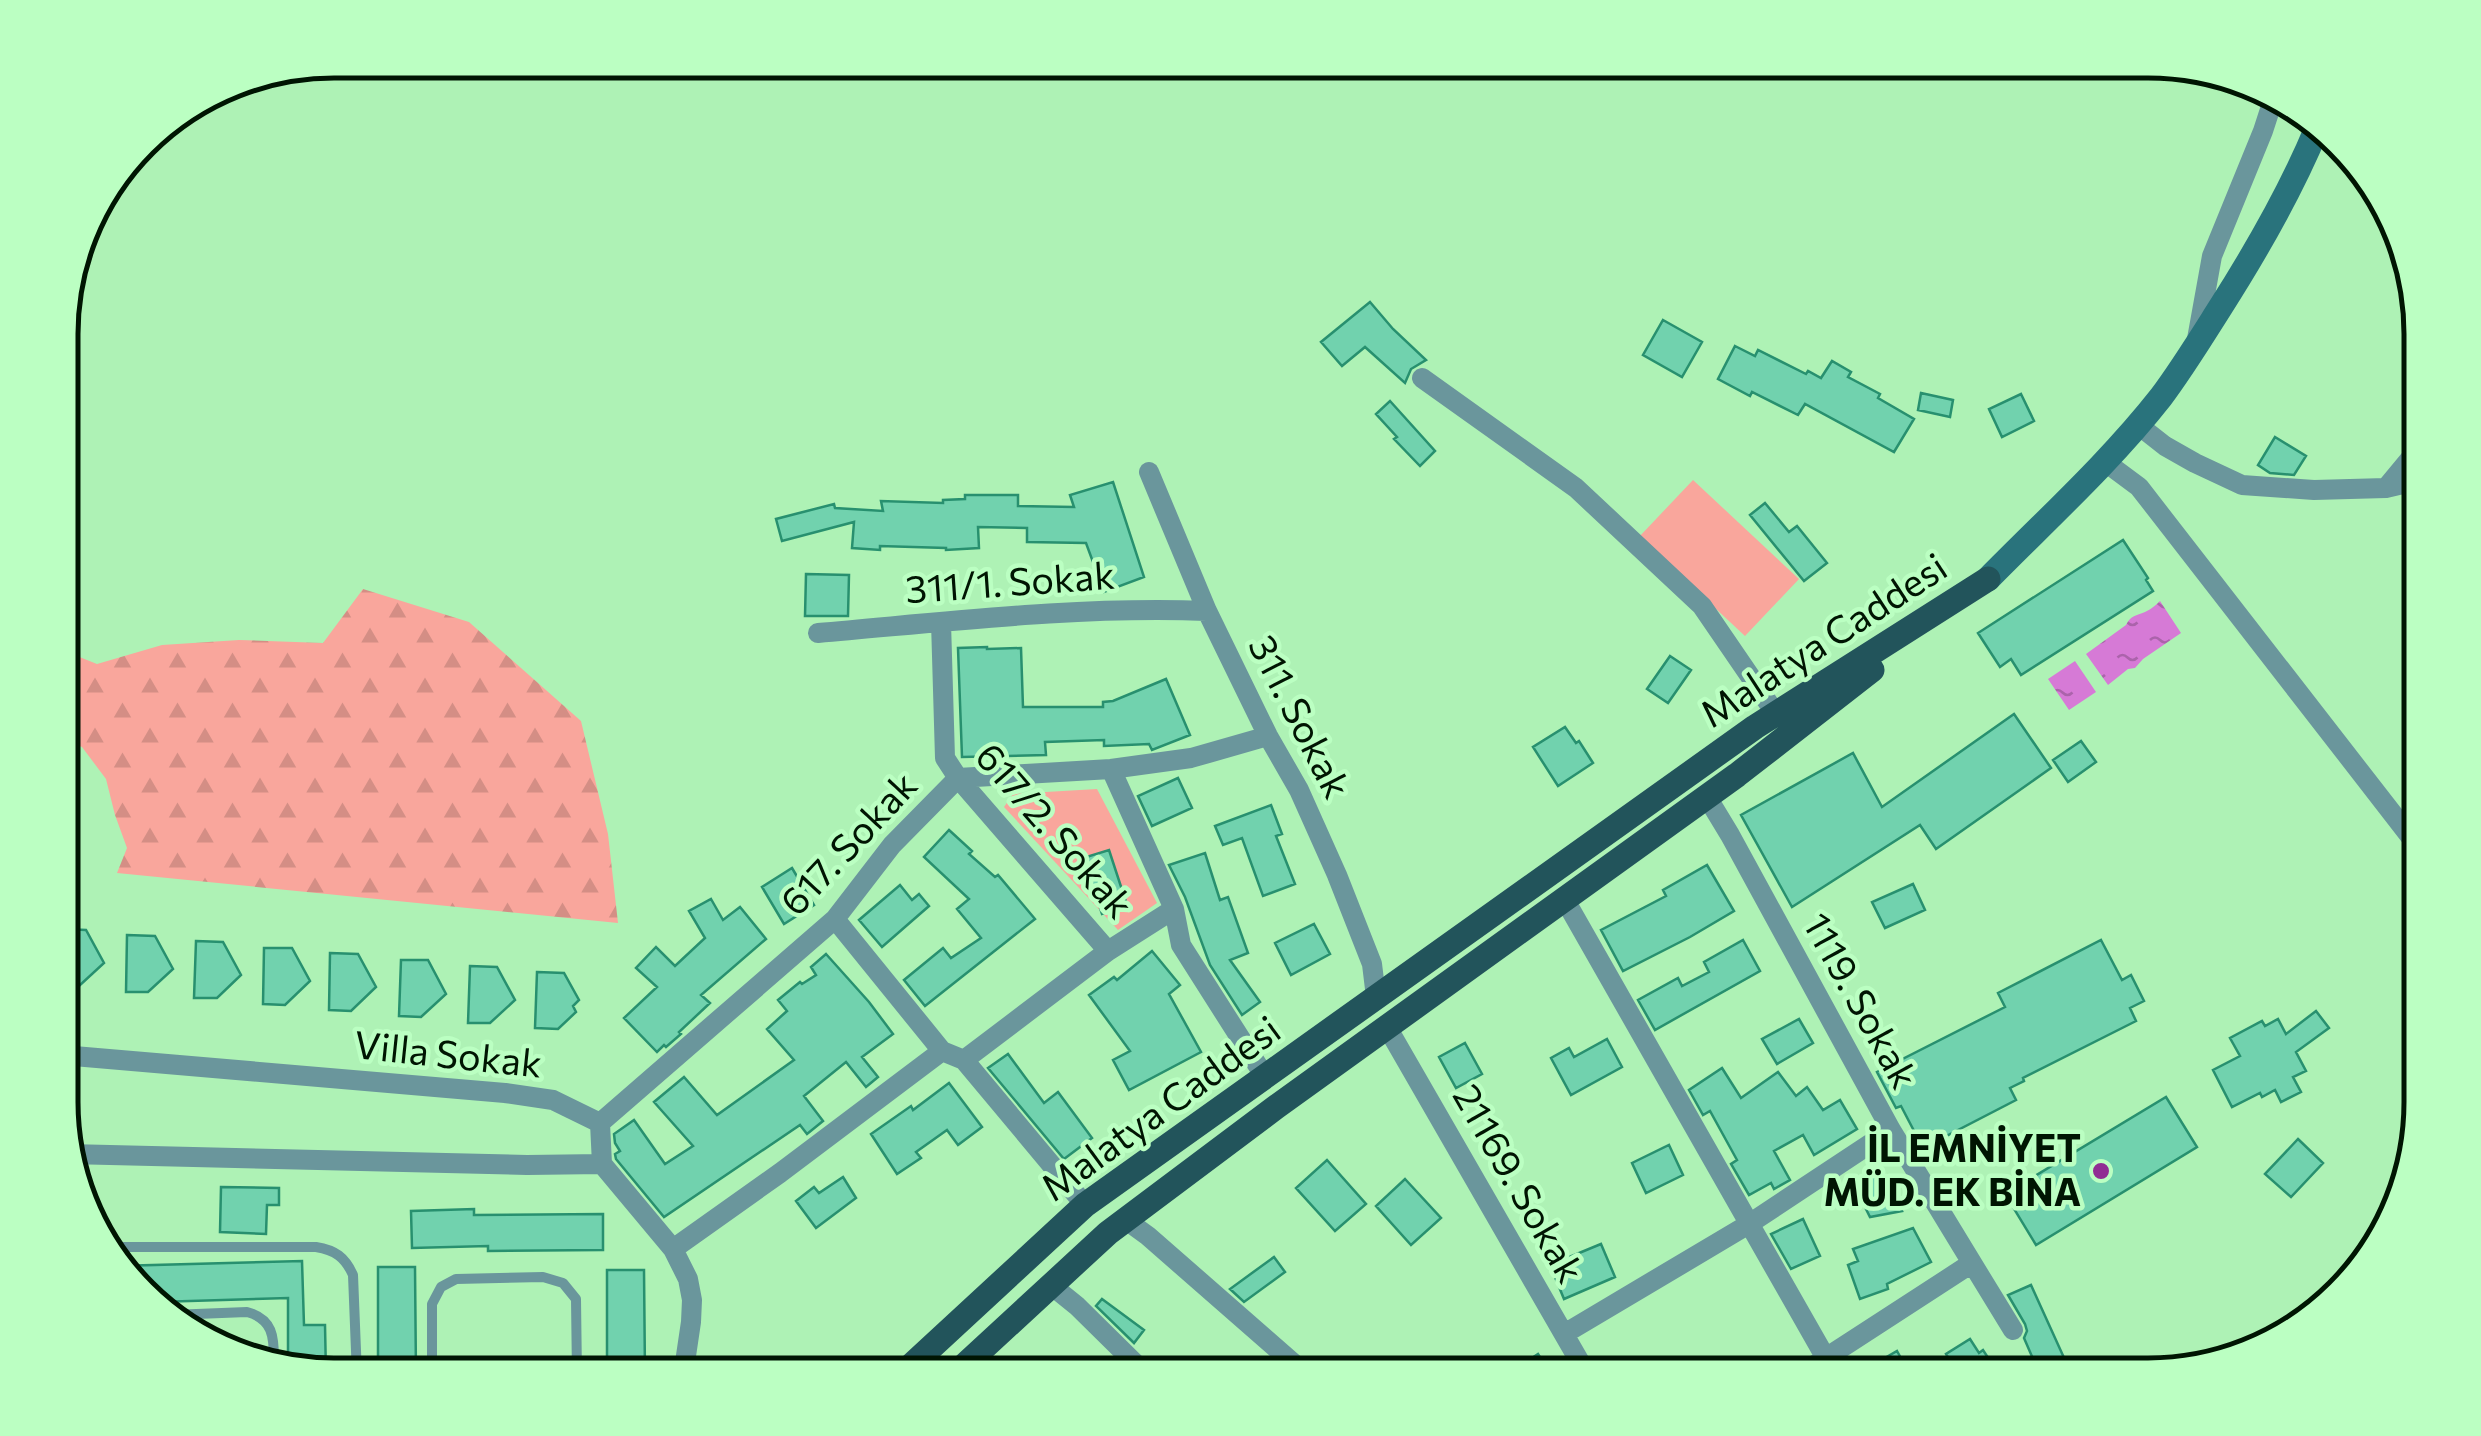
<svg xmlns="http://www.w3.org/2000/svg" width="2481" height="1436" font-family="Commissioner,sans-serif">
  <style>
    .forest { fill: url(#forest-firs) }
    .park { fill: #f9a69c }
    .water { fill: url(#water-ripples) }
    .building { fill: #71d2ae; stroke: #28906f; stroke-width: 2.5 }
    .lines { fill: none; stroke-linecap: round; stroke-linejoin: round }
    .lane { stroke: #6a969c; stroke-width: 10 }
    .street { stroke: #6a969c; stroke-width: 20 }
    .secondary { stroke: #29737c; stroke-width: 25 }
    .primary { stroke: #22545b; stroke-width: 25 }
    .poi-dot { fill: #912d93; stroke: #bbffc2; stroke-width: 4 }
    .labels { text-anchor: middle; stroke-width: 9; stroke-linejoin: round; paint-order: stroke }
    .street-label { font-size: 38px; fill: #001502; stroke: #bbffc2 }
    .poi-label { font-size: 38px; font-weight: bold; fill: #001502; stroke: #bbffc2; text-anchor: end }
    .rim { fill: none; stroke: #001502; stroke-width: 5 }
  </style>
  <defs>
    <pattern id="forest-firs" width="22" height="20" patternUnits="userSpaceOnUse" patternTransform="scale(2.5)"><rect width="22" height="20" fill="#f9a69c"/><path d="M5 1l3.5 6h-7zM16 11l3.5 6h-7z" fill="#d48e85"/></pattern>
    <pattern id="water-ripples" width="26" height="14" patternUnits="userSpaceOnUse" patternTransform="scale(2.5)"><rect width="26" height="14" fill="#d67ad6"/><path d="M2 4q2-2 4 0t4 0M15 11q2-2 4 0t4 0" fill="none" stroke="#ab63ab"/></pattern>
  </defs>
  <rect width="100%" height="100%" fill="#aef2b5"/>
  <path class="forest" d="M363,589L469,622L581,721L608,834L618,923L117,873L127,848L115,815L106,779L82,747L62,739V650L97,664L162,645L239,640L323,643Z"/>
  <path class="park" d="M1693,480L1799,579L1745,636L1639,537Z
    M1097,789L1157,903L1118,930L1004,807L1013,794Z"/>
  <path class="water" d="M2160,601L2181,633L2143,659L2135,668L2128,669L2108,685L2086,654L2126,625C2131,615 2136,616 2145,612C2150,610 2156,605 2160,601Z
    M2075,661L2096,692L2069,710L2048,679Z"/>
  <path class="building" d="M1370,302L1393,329L1426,360L1411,369L1405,383L1365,347L1342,366L1321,342Z
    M1663,320L1702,342L1682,377L1643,355Z
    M1735,346L1755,356L1758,350L1806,374L1808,371L1821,378L1832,361L1851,372L1848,377L1880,394L1878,398L1914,419L1894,452L1805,404L1798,415L1752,392L1750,396L1718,379Z
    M1921,393L1953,400L1950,417L1918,410Z
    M2021,394L2034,421L2002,437L1989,409Z
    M1390,401L1435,451L1420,466L1394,439L1397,437L1376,414Z
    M2275,437L2306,456L2294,475L2270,473L2258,465Z
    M1113,482L1144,577L1104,592L1086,543L1027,542V528L978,527L979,548L946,550V548L880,546V550L852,548L854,522L782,541L776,519L834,504L835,508L883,511L881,501L943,503V500L965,499V495H1018V506L1074,507L1070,495Z
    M1765,503L1789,532L1797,526L1827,563L1804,581L1750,515Z
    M2123,540L2148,578L2146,580L2153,591L2021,675L2011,659L2000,667L1978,633Z
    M806,574L849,575L848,616H805Z
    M987,647V649L1021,648L1023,707H1103V702L1113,701L1166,679L1190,735L1152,750L1149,744L1104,746V740L1045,742L1046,755L962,757L958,648Z
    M1670,656L1691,670L1668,703L1647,689Z
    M2014,714L2051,768L1936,849L1920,825L1792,907L1741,815L1853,753L1882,807Z
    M1565,727L1576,743L1579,741L1593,763L1558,786L1533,747Z
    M2081,741L2096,762L2068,782L2053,760Z
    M1178,778L1192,808L1152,826L1138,796Z
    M1271,805L1282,834L1276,836L1295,884L1263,896L1242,838L1223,845L1215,826Z
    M949,830L972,851L969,854L995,877L998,875L1035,919L925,1006L904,980L943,948L951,958L981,938L957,909L969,899L924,857Z
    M1109,850L1127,905L1102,914L1083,858Z
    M1205,853L1220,900L1228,897L1248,953L1230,960L1260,1002L1242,1015L1210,965L1185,897L1169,865Z
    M1707,865L1734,911L1690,937L1623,971L1601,930L1666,896L1663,890Z
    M792,868L814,905L784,924L762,887Z
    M1913,884L1925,910L1885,928L1872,902Z
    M900,885L912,900L919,894L929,906L882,947L859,920Z
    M711,899L723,920L740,907L766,939L701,995L710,1003L679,1032L681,1034L666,1047L664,1045L657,1052L624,1018L657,987L636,968L656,947L675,966L705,938L689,911Z
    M1314,924L1330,954L1291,975L1275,943Z
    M62,929L86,930L104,963L79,986H62Z
    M127,935L155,936L173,969L148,992H126Z
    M1743,940L1760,971L1655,1030L1638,1000L1678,978L1682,986L1709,972L1704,962Z
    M2101,940L2122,980L2131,975L2144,1001L2130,1008L2136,1021L2023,1078L2024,1081L2010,1088L2016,1100L1923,1148L1901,1106L1896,1108L1877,1072L2005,1007L1998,993Z
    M196,941L223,942L241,975L217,998H194Z
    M264,948H292L310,981L285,1005L263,1004Z
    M1152,951L1180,985L1169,994L1201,1052L1129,1090L1113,1060L1130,1051L1089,995L1114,977L1117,980Z
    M330,953L358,954L376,987L351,1011L329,1010Z
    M826,954L869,1002L893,1034L862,1057L878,1077L866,1087L846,1062L804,1096L823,1121L807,1134L800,1125L664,1217L616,1159L615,1154L620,1151L615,1143L614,1134L634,1120L665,1164L693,1146L654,1102L684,1077L717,1115L794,1060L767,1029L787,1011L778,1000L800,982L802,984L816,975L811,967Z
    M401,960H428L446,994L421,1017L399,1016Z
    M470,966L497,967L515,1000L490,1023H468Z
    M537,972L564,973L579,1000L573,1006L576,1012L558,1029L535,1028Z
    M2316,1011L2329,1028L2296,1052L2306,1071L2293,1077L2301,1092L2281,1102L2275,1090L2262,1097L2260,1093L2232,1107L2213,1070L2240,1056L2230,1038L2262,1021L2265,1026L2278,1019L2286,1034Z
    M1799,1019L1813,1043L1777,1064L1762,1039Z
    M1607,1039L1622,1067L1571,1095L1551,1058L1569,1048L1574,1057Z
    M1465,1043L1482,1074L1456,1088L1439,1057Z
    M1008,1054L1044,1103L1058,1092L1092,1138L1064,1159L988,1068Z
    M1722,1068L1741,1098L1778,1072L1796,1096L1807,1087L1823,1110L1840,1100L1857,1129L1814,1155L1803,1135L1774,1151L1790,1180L1774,1189L1771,1183L1749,1195L1731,1164L1737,1160L1710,1111L1703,1115L1689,1090Z
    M949,1083L982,1127L958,1145L947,1130L916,1152L921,1158L897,1174L871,1134L911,1106L913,1110Z
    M2166,1097L2197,1147L2036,1245L2005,1194Z
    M2298,1139L2323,1163L2291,1197L2265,1174Z
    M1669,1145L1683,1175L1646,1193L1632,1163Z
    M1327,1160L1366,1204L1335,1231L1296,1188Z
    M1879,1165L1902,1211L1870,1217L1855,1187L1868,1180L1864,1172Z
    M843,1177L856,1198L816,1228L796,1201L814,1187L819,1193Z
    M1405,1179L1441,1218L1411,1245L1376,1206Z
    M221,1187L279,1188V1205H267L266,1234L220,1232Z
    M474,1209V1215L603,1214V1250L488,1251V1246L412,1248L411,1211Z
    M1803,1219L1820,1256L1791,1269L1771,1234Z
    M1913,1228L1931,1262L1887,1284L1888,1289L1860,1299L1848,1265L1858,1261L1853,1249Z
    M1601,1244L1615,1277L1564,1299L1550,1265Z
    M1274,1257L1285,1272L1244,1302L1230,1289Z
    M302,1261L304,1325H325L326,1374L288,1364V1298L157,1302L118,1266Z
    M378,1267H415L416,1376H378Z
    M607,1270H644L645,1376H607Z
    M2031,1285L2070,1371L2059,1375H2040L2024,1338L2027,1331L2025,1324L2008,1295Z
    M1102,1299L1144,1330L1134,1343L1096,1306Z
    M1970,1339L1979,1353L1983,1350L2000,1376H1959L1946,1354Z
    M1897,1351L1911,1376H1854Z
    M1538,1354L1552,1376H1505Z"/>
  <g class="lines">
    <path class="lane" d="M104,1247H316C335,1250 345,1257 353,1275L357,1376
      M171,1315L247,1312C273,1319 274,1337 274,1360
      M432,1376V1304L441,1287L456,1279L543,1277L563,1283L576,1299L577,1376"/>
    <path class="street" d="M2197,339L2212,256L2263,131L2275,94
      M1422,378L1576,488L1702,606L1776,714
      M2137,424L2165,446L2195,463L2242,485L2314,490L2386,488L2420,480
      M2104,461L2139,487L2420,849
      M1149,472L1207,611L1268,736L1299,790L1337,875L1372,964L1376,997
      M2386,488L2420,447
      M941,622L945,758L958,778L1108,951L1174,909
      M818,633C947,622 1077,606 1207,611
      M1111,769L1174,909L1181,945L1265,1077
      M1707,797L1730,835L1891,1130L1972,1263L1798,1376
      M1565,900L1836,1376
      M835,919L942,1051L964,1060L1085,1205
      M1387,1027L1588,1376
      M62,1055L505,1093L553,1100L600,1123L602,1164L673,1249L688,1279L692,1300L691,1322L683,1376
      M964,1060L1108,951
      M600,1123L835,919L892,845L958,778L1111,769L1191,758L1268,736
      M68,1154L527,1165L602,1164
      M1126,1220L1148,1236L1308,1376
      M673,1249L780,1173L942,1051
      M1972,1263L2013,1330
      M1051,1285L1077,1306L1148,1376
      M1564,1334L1749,1224L1891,1130"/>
    <path class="secondary" d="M1988,579C2046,520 2110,462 2161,397C2182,369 2201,338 2220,308C2257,250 2291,191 2317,128"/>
    <path class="primary" d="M900,1376L1085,1205L1755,727L1988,579
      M953,1376L1108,1233L1276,1107L1737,775L1872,670"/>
  </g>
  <circle class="poi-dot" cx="2101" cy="1171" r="10"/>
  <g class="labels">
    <g class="street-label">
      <text transform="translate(1010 583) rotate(-4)" y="13">311/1. Sokak</text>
      <text transform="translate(1824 641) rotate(-33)" y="13">Malatya Caddesi</text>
      <text transform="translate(1299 717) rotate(63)" y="13">311. Sokak</text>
      <text transform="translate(1054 831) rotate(49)" y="13">617/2. Sokak</text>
      <text transform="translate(849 844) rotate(-47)" y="13">617. Sokak</text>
      <text transform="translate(1860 1001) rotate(61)" y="13">1119. Sokak</text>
      <text transform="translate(448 1055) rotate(6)" y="13">Villa Sokak</text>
      <text transform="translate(1161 1109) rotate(-36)" y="13">Malatya Caddesi</text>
      <text transform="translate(1518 1184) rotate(60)" y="13">21169. Sokak</text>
    </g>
    <g class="poi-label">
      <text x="2081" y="1162">İL EMNİYET<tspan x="2081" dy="44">MÜD. EK BİNA</tspan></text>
    </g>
  </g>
  <path d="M0 0H2481V1436H0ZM334 78H2148A256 256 0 0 1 2404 334V1102A256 256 0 0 1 2148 1358H334A256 256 0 0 1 78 1102V334A256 256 0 0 1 334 78Z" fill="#bbffc2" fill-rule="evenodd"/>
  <path class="rim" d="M334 78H2148A256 256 0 0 1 2404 334V1102A256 256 0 0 1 2148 1358H334A256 256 0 0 1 78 1102V334A256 256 0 0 1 334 78Z"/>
</svg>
